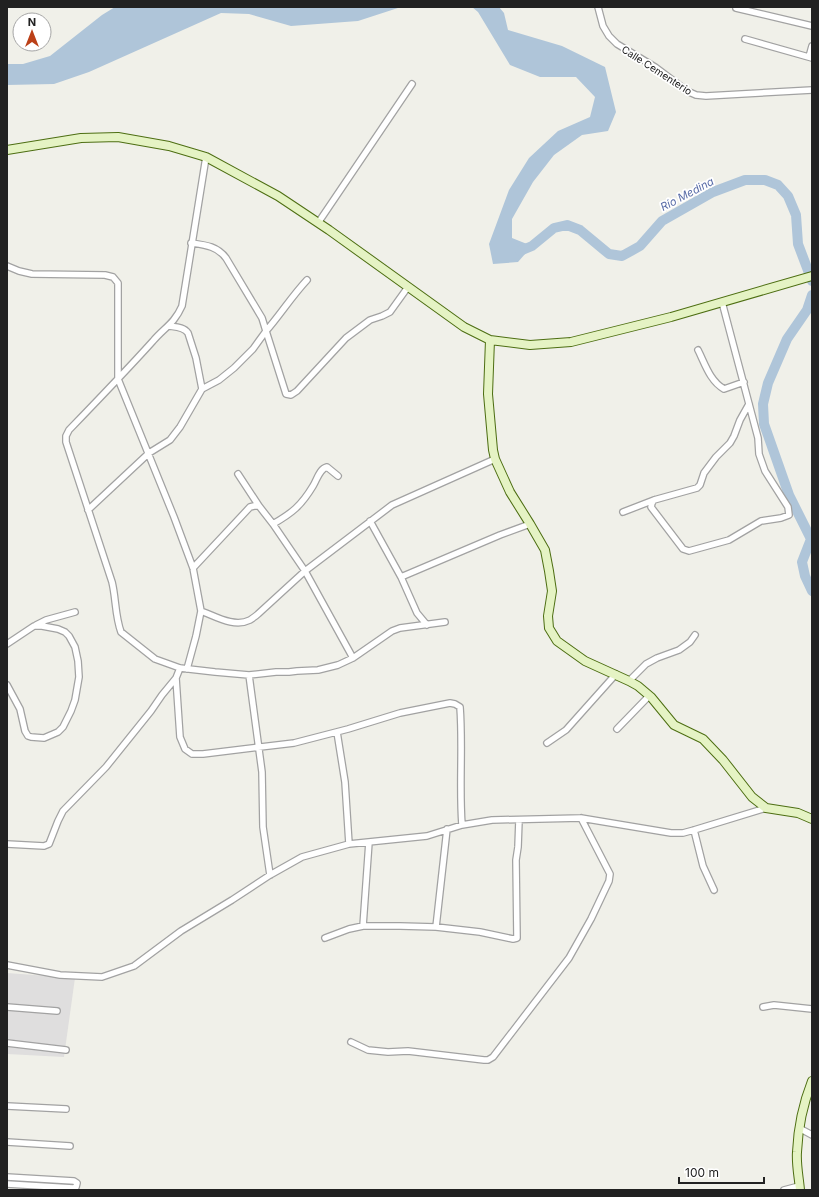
<svg xmlns="http://www.w3.org/2000/svg" width="819" height="1197" font-family="Inter,sans-serif">
  <style>
    .residential { fill: #dfdede }
    .water { fill: #afc5d9 }
    .lines { fill: none; stroke-linecap: round; stroke-linejoin: round }
    .river { stroke: #afc5d9; stroke-width: 10 }
    .street-casing { stroke: #a2a2a2; stroke-width: 8 }
    .secondary-casing { stroke: #4d6e12; stroke-width: 10 }
    .street { stroke: #fff; stroke-width: 5.5 }
    .secondary { stroke: #e5f3c4; stroke-width: 8 }
    .labels { text-anchor: middle; stroke-width: 3.5; stroke-linejoin: round; paint-order: stroke }
    .street-label { font-size: 10px; fill: #212121; stroke: #fff }
    .water-label { font-size: 11px; font-style: italic; fill: #586ba7; stroke: #fff }
  </style>
  <rect width="100%" height="100%" fill="#f0f0e9"/>
  <path class="residential" d="M7,973L75,978L64,1057L7,1054Z"/>
  <path class="water" d="M115,7H401L358,21L291,26L249,14L221,13L89,72L54,84L7,85V64H23L50,56L102,15Z
    M472,7H499L504,13L508,30L562,46L605,67L616,112L608,131L582,135L554,155L533,182L512,219V238L532,246L518,262L493,264L489,244L509,190L529,158L558,131L590,117L595,97L576,77H540L510,65L478,12Z"/>
  <g class="lines">
    <path class="river" d="M520,251L532,246L554,228L567,225L580,230L609,254L622,256L640,246L662,221L713,192L745,180H765L778,185L788,196L796,215L798,244L812,281
      M812,295L807,310L787,339L768,383L763,404L764,424L789,495L811,539L802,562L805,576L812,591"/>
    <g class="street-casing">
      <path id="street" d="M598,7L603,26L609,36L617,44L655,67L687,91L696,95L706,96L812,90
        M736,8L812,26
        M745,39L812,58
        M809,57L812,46
        M206,157L182,306C174,324 165,327 153,341C126,371 97,401 69,430L66,436V442L112,582C116,598 115,616 121,632L155,659L180,668L215,672L249,675L276,672H289L297,671L318,670L338,665L353,658L392,631L400,628L445,622
        M318,223L412,84
        M7,266L19,271L32,274L105,275L113,277L118,283V379L174,517L193,568L201,611L196,636L187,669
        M307,280C292,296 280,315 266,331L286,394L291,395L297,391L346,338L370,320L382,316L390,312L408,287
        M722,302L758,438L759,454L765,471L788,507L789,515L781,518L761,521L729,540L689,551L683,549L651,507L652,503L654,500L697,488L700,485L704,473L716,457L730,443L734,436L740,420L749,404
        M169,326C176,327 184,327 188,333L196,358L202,389
        M698,350C705,364 710,381 724,389L744,382
        M238,474L259,506
        M88,510L149,453L170,440L180,427L202,389L219,380L234,368L253,349L266,331L262,318L226,258C217,246 205,245 191,243
        M623,512L654,500
        M370,521L401,577L500,535L530,524
        M273,524C292,513 301,506 313,486C317,480 319,469 327,467L338,476
        M193,568L250,507L254,506H259L273,524L305,571L353,658
        M401,577L417,613L427,625
        M201,611C215,616 234,628 250,620C253,618 256,616 258,614L305,571L392,505L495,459
        M36,625L46,620L75,612
        M7,644L34,626H42L58,629L65,632L69,636L75,647L78,661L79,677L75,700L71,711L63,727L58,732L44,738L31,737L28,736L25,731L20,709L7,685
        M180,668L176,678L180,737L185,749L192,754H203L294,743L348,729L400,713L450,703L455,704L460,707C463,746 459,786 462,825
        M249,675L262,772L263,827L270,875
        M629,681L646,664L657,658L679,650L690,642L695,635
        M617,729L649,696
        M337,732L345,782L349,844
        M547,743L566,730L616,674
        M694,830L703,866L714,890
        M7,844L44,846L49,844L58,821L63,811L106,767L151,711L162,695L176,678
        M363,926L369,842
        M436,927L447,829
        M325,938L349,929L363,926H400L436,927L480,932L513,939L517,938L516,860L518,847L519,820
        M7,965L60,975L102,977L134,966L181,931L232,900L270,875L302,857L349,844L427,836L462,825L492,820L581,818L671,833H683L694,830L766,808
        M7,1007L57,1011
        M763,1007L774,1005L812,1009
        M351,1042L368,1050L388,1052L408,1051L484,1060H488L493,1057L569,958L591,919L609,881L610,874L581,818
        M7,1043L66,1050
        M7,1106L66,1109
        M799,1128L812,1135
        M7,1142L70,1146
        M7,1177L74,1181L77,1183L76,1187L73,1188L7,1184
        M784,1190L799,1186"/>
    </g>
    <g class="secondary-casing">
      <path id="secondary" d="M7,150L81,138L118,137L169,146L206,157L278,196L329,230L464,327L490,340L530,345L571,342L671,317L812,276
        M490,340L488,394L493,450L495,459L510,492L530,524L545,550L549,571L552,591L548,616L549,628L557,641L585,661L629,681L638,686L651,697L674,725L703,739L723,760L752,797L766,808L798,813L812,819
        M800,1190C799,1178 796,1164 797,1152C798,1128 803,1104 812,1081"/>
    </g>
    <use href="#street" class="street"/>
    <use href="#secondary" class="secondary"/>
  </g>
  <g class="labels">
    <g class="street-label">
      <text transform="translate(657 70) rotate(33)" y="4">Calle Cementerio</text>
    </g>
    <g class="water-label">
      <text transform="translate(687 194) rotate(-28)" y="4">Río Medina</text>
    </g>
  </g>
  <rect width="819" height="1197" fill="none" stroke="#212121" stroke-width="16"/>
  <g transform="translate(32 32)"><circle r="19" fill="#ffffff" stroke="#a6a6a6"/>
  <path d="M0-3L7 15L0 10L-7 15Z" fill="#bb4018"/>
  <text y="-6" font-size="11" font-weight="bold" text-anchor="middle" fill="#212121">N</text>
  </g>
  <path d="M679 1177v6h85v-6" fill="none" stroke="#212121" stroke-width="2"/>
  <text x="685" y="1177" font-size="12" fill="#212121" stroke="#ffffff" stroke-width="3" paint-order="stroke">100 m</text>
</svg>
